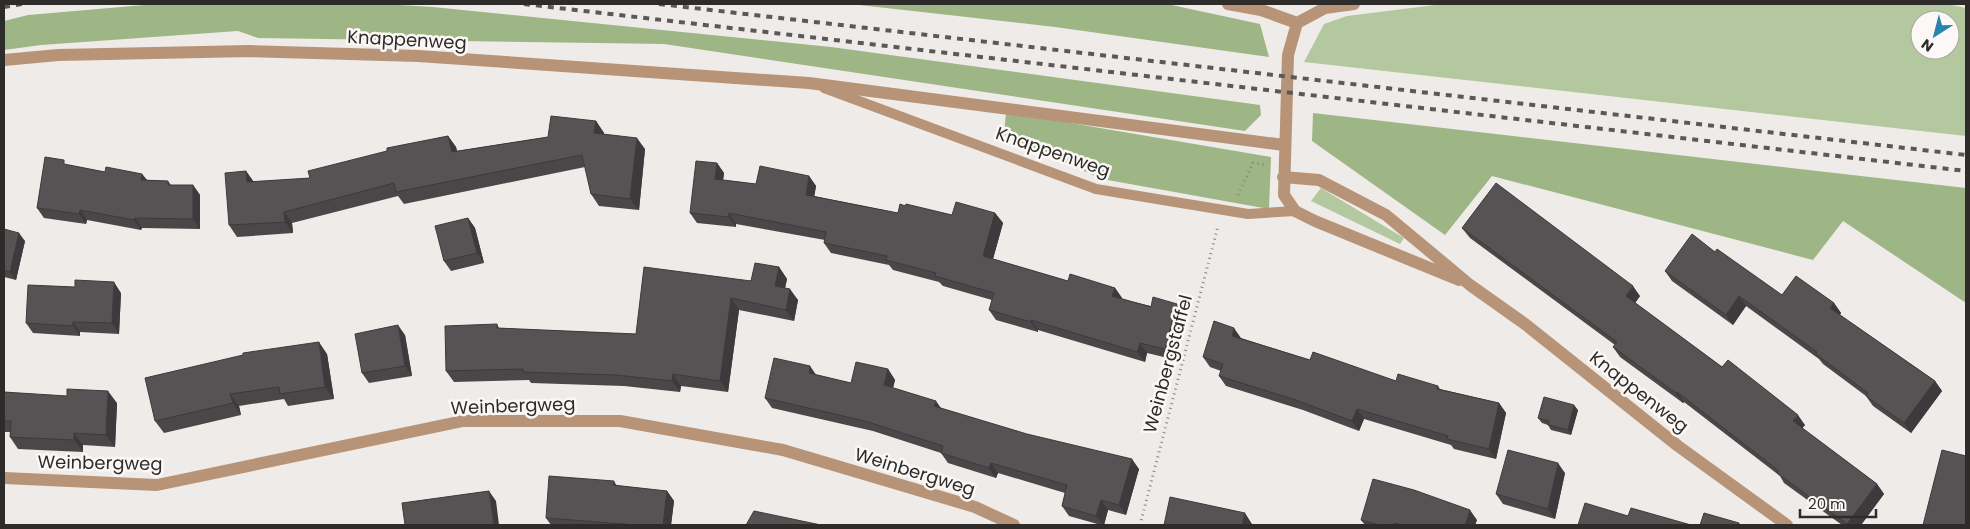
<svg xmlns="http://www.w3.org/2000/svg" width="1970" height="529" font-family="Poppins,sans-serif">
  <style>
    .green { fill: #b3c89e; fill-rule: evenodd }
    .forest { fill: #9eb686 }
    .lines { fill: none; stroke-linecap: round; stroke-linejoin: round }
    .path { stroke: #888584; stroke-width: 3; stroke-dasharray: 1 4; stroke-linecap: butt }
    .lane { stroke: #b79477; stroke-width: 10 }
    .street { stroke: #b79477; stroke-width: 12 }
    .rail { stroke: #5b5958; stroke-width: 4; stroke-dasharray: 6 6; stroke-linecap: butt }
    .wall { fill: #4a4749 }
    .shaded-wall { fill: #3c3a3c }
    .building { fill: #565355; stroke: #3c3a3c }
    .labels { text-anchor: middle; stroke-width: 5; stroke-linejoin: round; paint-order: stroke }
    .street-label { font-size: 18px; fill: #2d2c2b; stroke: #fcf8f6 }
  </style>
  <rect width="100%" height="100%" fill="#efebe9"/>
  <path class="green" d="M1443,4H1947L1966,8V136L1304,62L1324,24L1347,16ZM1920,20H1950V50H1920Z
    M1321,188L1404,238L1400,244L1311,201Z"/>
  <path class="forest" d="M156,4H383L433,7L831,47L1260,105L1261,115L1245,131L664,44L258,38L238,31L41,45L4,50V21L28,15Z
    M850,4H1167L1260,24L1269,57L1055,27Z
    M1006,112L1271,157L1269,209L1102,179L1004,135Z
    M1313,113L1966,188V303L1843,221L1813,260L1492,176L1445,235L1312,141Z"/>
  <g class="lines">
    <path class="path" d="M1238,195L1253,163L1266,165
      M1140,525L1218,226"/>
    <path class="lane" d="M824,88L1096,189L1248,214L1295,211"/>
    <path class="street" d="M1228,4L1261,10L1297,23
      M1354,4L1325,8L1297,23L1288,55L1284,195L1295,211L1315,221L1459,280
      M4,60L58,55L249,51L418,56L809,83L1284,145
      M1283,177L1319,180L1386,215L1470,285L1525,324L1678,446L1787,525
      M4,478L157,485L463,421H620L783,450L975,507L1014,525"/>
    <path class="rail" d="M524,4L1966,171
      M659,4L1966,155
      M4,7L22,4"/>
  </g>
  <path class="wall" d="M596,121L604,133V134L645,149L639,210L599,206L591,194L585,167L404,204L398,196L292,223L293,233L237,237L229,225L246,171L254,182L310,178L448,136L456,147L457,151L548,137Z
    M717,163L724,173L723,180L756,184L809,176L816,186L814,196L898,213L952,215L995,213L1003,223L993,259L1068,281L1115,288L1122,298V299L1184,314L1172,359L1147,353L1145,362L1038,330V332L996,320L989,310L992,300L943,286L939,282L893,270L889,265L831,253L824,243L825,240L736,224V227L697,223L690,213Z
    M67,165L105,172L142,174L147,180L168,181L171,185H193L200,195V229L142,228L141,230L87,220L86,224L44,218L37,208Z
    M468,218L475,228L484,263L451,271L444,261Z
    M1462,228L1640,296L1635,303L1722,367L1805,425L1802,428L1877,484L1884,494L1861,525H1842L1784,483L1780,476L1684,402L1683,403L1620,357L1613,347L1615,345L1470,238Z
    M4,229L25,241L16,280L4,277Z
    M1715,252L1782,295L1834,303L1841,313L1840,315L1935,381L1942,391L1911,433L1873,406L1866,396L1823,364L1819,359L1746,306L1733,325L1672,281L1665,271Z
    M779,267L787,279L785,288L798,300L794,321L739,310L728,392L681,386L680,392L624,386L531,383L529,380L454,382L446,371L497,324L499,328L636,334Z
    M121,293L119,334L80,332V336L33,333L26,323Z
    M405,335L412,376L369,383L362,373Z
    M1241,338L1310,360L1396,381L1438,386L1440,389L1499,403L1506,413L1496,459L1454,449L1451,445L1364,419L1359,431L1303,410L1226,386L1219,376L1221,371L1210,367L1203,357Z
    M327,354L334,399L288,406L284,399L239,406L241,415L164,433L155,421Z
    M888,369L895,380L893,388L940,408L1139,469L1126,515L1108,510L1104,525H1101L1069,516L1062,506L1065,493L998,473L996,478L948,463L941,453L873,431L772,408L765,398L817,375L851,383Z
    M4,381V392L117,403L115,447L83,445V452L18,449L10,437V432H4Z
    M1578,410L1571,435L1551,430L1548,425L1542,423L1538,418Z
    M1565,473L1555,519L1503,504L1496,494Z
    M614,481L617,486L667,491L674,501L671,525H551L546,518Z
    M1361,520H1477L1475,525H1365Z"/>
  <path class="shaded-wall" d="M596,121L604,133L602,145L594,133Z
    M448,136L456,147L460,164L452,152Z
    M637,138L645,149L639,210L630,199Z
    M717,163L724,173L722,189L715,179Z
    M246,171L254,183L247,182Z
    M142,174L150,184L141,180Z
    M809,176L816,186L813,205L806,195Z
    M193,185L200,195V229L193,219Z
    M80,210L87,220L86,224L79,214Z
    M284,212L292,223L293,233L285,222Z
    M729,213L736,224V227L729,217Z
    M995,213L1003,223L991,266L983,256Z
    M135,218L142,228L141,230L134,220Z
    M468,218L475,228L484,263L477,253Z
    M19,233L25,241L16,280L10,272Z
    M779,267L787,279L783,297L775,286Z
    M114,282L121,293L119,334L112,323Z
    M1633,286L1640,296L1633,306L1626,296Z
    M1115,288L1122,298L1119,306L1112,296Z
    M790,289L798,300L794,321L786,310Z
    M1739,296L1746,306L1733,325L1726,315Z
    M731,298L739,310L728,392L720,381Z
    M1834,303L1841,313L1837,318L1830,308Z
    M1177,304L1184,314L1172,359L1165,349Z
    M1031,320L1038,330V332L1031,322Z
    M73,322L80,332V336L73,326Z
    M398,325L405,335L412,376L405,366Z
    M1234,328L1241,338L1239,346L1232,336Z
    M319,342L327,354L334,399L325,387Z
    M1140,343L1147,353L1145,362L1137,352Z
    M810,366L817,376L809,373Z
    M888,369L895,380L891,395L884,385Z
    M673,374L681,386L680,392L672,381Z
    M1935,381L1942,391L1911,433L1904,423Z
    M108,391L117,403L115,447L106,435Z
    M1677,392L1684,402L1683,403L1676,393Z
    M230,394L239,406L241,415L233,403Z
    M936,401L943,411L934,406Z
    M1499,403L1506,413L1496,459L1489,449Z
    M1574,405L1578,410L1571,435L1568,430Z
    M1357,409L1364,419L1359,431L1352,421Z
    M1798,415L1805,425L1800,431L1793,421Z
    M74,433L83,445V452L74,440Z
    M1132,459L1139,469L1126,515L1119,505Z
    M991,463L998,473L996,478L989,468Z
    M1558,463L1565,473L1555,519L1548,509Z
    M1877,484L1884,494L1861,525H1848L1847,524Z
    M489,491L496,501L499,525H494Z
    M667,491L674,501L671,525H663Z
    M1101,500L1108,510L1104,525L1096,516Z
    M1470,510L1477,520L1475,525H1465Z
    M1245,513L1252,524V525H1242Z"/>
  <path class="building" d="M551,116L596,121L594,133L637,138L630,199L591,194L582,155L396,192L394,183L284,212L285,222L229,225L225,173L246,171L247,182L310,178L308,171L387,151V148L448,136L452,152L548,137Z
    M45,157L64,160V164L105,172L106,167L142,174L141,180L168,181V185H193V219L135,218L134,220L80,210L79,214L37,208Z
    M696,161L717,163L715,179L756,184L760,166L809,176L806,195L898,213L900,204L905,206L906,204L952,215L956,202L995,213L983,256L1068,281L1070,274L1115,288L1112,296L1151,307L1153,297L1177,304L1165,349L1140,343L1137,352L1031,320V322L989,310L994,293L935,276L936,273L886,260L887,256L824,243L826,232L729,213V217L690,213Z
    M1496,183L1633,286L1626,296L1722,367L1728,360L1798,415L1793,421L1877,484L1847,524L1777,473L1779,471L1677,392L1676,393L1613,347L1617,342L1462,228Z
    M468,218L477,253L444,261L435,226Z
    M4,229L19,233L10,272L4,270Z
    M1692,234L1715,252L1717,249L1782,295L1796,276L1834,303L1830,308L1935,381L1904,423L1866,396L1868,393L1816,354L1817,352L1739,296L1726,315L1665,271Z
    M755,263L779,267L775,286L790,289L786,310L731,298L720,381L673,374L672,381L616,375L523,372V369L446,371L445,326L497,324V328L636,334L644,267L751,281Z
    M75,280L114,282L112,323L73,322V326L26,323L28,285L75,287Z
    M1214,321L1234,328L1232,336L1310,360L1313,352L1396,381L1398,374L1438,386L1437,389L1499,403L1489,449L1447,439L1448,436L1357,409L1352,421L1296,400L1219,376L1223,364L1203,357Z
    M398,325L405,366L362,373L355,334Z
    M319,342L325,387L280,394L279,387L230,394L233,403L155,421L145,378L243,355V353Z
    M774,358L810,366L809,373L851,383L856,362L888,369L884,385L936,401L934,406L1027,434L1132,459L1119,505L1101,500L1096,516L1062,506L1067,485L991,463L989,468L941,453L943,446L865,421L765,398Z
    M67,389L108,391L106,435L74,433V440L10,437L11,421H4V392L67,396Z
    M1544,397L1574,405L1568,430L1548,425L1549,421L1538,418Z
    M1508,450L1558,463L1548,509L1496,494Z
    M1942,450L1966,456V525H1923Z
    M549,476L614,481L613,485L667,491L663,525H637L546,518Z
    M1373,479L1414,490L1470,510L1465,525H1402L1394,523V525H1380L1361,520Z
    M489,491L494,525H405L402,503Z
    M1170,497L1245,513L1242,525H1164Z
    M1585,503L1628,516L1631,508L1691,525H1578Z
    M754,511L821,525H746Z
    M1704,513L1739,523V525H1700Z"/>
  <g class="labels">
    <g class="street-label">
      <text transform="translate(407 40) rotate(3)" y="6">Knappenweg</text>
      <text transform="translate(1053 152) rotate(19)" y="6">Knappenweg</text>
      <text transform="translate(1168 364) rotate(-75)" y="6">Weinbergstaffel</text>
      <text transform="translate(1639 392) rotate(38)" y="6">Knappenweg</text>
      <text transform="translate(513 406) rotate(-2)" y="6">Weinbergweg</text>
      <text transform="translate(100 463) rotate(1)" y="6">Weinbergweg</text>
      <text transform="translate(915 472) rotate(17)" y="6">Weinbergweg</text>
    </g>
  </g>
  <rect width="1970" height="529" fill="none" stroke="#2d2c2b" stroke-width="10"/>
  <g transform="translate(1935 35) rotate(216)"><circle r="24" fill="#fcf8f6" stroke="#a9a6a5"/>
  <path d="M0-4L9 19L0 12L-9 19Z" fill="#2883b0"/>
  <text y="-8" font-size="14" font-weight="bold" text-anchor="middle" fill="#2d2c2b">N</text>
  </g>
  <path d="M1800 509v8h76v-8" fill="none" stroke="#2d2c2b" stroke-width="2.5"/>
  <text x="1808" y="509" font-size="15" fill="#2d2c2b" stroke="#fcf8f6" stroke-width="4" paint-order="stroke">20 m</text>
</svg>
